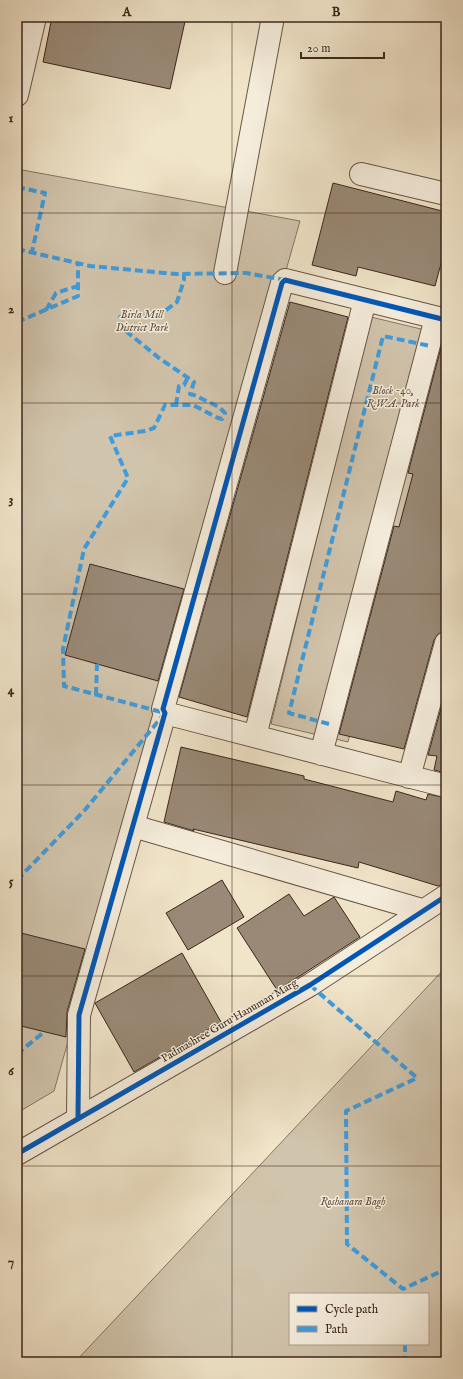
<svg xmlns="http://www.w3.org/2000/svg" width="463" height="1379" font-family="'IM FELL English',serif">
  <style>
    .green { fill: #d1c4ac; stroke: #867564; fill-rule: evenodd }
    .building { fill: #998976; stroke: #3b261c }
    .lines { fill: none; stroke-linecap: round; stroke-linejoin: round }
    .minor-casing { stroke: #685647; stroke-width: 24 }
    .minor { stroke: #f5eddc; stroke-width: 22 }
    .quiet { stroke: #3f9cdf; stroke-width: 4; stroke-dasharray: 8 4; stroke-linecap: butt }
    .cycleway-casing { stroke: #f5eddc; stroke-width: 8 }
    .cycleway { stroke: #0057b8; stroke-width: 5 }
    .grid { fill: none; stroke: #3b261c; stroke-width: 1; stroke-opacity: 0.55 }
    .labels { text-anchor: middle; stroke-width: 3; stroke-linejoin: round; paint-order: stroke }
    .park-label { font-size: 11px; font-style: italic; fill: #604e40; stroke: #f5eddc }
    .street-label { font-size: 11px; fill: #3b261c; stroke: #f5eddc }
    .neatline { fill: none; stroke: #3b261c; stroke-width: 1.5 }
    .grid-label { font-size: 13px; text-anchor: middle; font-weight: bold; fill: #3b261c }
  </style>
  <rect width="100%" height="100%" fill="#f0e4c9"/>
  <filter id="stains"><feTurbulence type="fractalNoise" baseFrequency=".005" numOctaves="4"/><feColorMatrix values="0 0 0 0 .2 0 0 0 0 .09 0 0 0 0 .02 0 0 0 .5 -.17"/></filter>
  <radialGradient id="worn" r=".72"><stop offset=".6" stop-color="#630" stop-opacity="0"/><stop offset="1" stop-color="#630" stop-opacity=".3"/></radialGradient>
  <path class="green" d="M17,169L300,221L54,1091L17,1113Z
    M371,317L446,335V346L348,742L271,724Z
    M446,967V1362H75ZM290,1294H428V1344H290Z"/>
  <path class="building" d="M52,17H186L170,89L43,62Z
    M333,183L446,212V245L435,286L358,267L356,276L312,265Z
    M290,302L348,317L247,717L179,697Z
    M445,332L446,631L438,634L434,640L404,749L339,734L394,526L399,527L413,474L408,473Z
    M90,564L184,589L158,681L65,655Z
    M446,690V773L434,770L437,756L428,755Z
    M181,747L304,776V779L393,802L396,791L426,800L428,794L446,798V884L438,886L359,862L358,868L193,829L194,831L164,822Z
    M222,880L244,917L188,950L166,913Z
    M289,894L304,916L334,897L360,937L303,974L277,990L237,928Z
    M17,932L85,949L67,1012L66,1037L17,1025Z
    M182,953L221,1022L134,1072L95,1003Z"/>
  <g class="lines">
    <g class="minor-casing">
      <path id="minor" d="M17,95L35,17
        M361,174L446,194
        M225,273L273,17
        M165,713L446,786
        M255,736L365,300
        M321,754L436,318
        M409,777L446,643
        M133,826L422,910
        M78,1119L79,1015L165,713L163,709L282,283L285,280L446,320
        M17,1154L310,985L446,896"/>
    </g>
    <use href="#minor" class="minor"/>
    <path class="quiet" d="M17,187L45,193L32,252
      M17,249L90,266L176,274L246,273L285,280
      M46,310L56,293L78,286
      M17,322L78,296V263
      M176,405L179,386L184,385L187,379L186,377
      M96,695L97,664
      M329,724L289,713L383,336L430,346
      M17,880L84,811L165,713L64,686L63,649L84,549L128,478L110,436L145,431L154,428L165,405H193L218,418L222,419L225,413L219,407L194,395L190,394L194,382L159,358L121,327L120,317L158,316L177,302L184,280V273
      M310,985L417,1078L346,1111L347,1244L403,1289L446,1269
      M17,1054L44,1032
      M405,1344V1362"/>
    <g class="cycleway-casing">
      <path id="cycleway" d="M78,1119L79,1015L165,713L163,709L282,283L285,280L446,320
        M17,1154L310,985L446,896"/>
    </g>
    <use href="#cycleway" class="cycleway"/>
  </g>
  <path class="grid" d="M232,17V1362M17,213H446M17,403H446M17,594H446M17,785H446M17,976H446M17,1166H446"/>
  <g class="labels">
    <g class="park-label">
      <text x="142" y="318">Birla Mill<tspan x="142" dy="13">District Park</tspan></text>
      <text x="393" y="394">Block -40,<tspan x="393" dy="13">R.W.A. Park</tspan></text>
      <text x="353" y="1205">Roshanara Bagh</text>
    </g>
    <g class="street-label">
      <text transform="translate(229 1020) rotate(-30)" y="4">Padmashree Guru Hanuman Marg</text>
    </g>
  </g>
  <rect width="463" height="1379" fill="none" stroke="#f0e4c9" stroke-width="44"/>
  <rect x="289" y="1293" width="140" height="52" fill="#f5eddc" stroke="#ab9d8f"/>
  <rect x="297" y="1306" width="20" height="6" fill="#0057b8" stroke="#ab9d8f"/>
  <text x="325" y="1313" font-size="12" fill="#3b261c">Cycle path</text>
  <rect x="297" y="1326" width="20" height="6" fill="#3f9cdf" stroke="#ab9d8f"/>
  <text x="325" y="1333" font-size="12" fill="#3b261c">Path</text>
  <path d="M301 52v6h83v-6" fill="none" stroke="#3b261c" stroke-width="2"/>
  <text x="307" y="52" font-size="12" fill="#3b261c" stroke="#f5eddc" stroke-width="3" paint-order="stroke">20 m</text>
  <rect x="22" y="22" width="419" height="1335" class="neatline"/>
  <g class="grid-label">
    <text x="127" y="16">A</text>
    <text x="336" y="16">B</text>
    <text x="11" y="122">1</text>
    <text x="11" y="313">2</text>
    <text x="11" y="503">3</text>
    <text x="11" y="694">4</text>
    <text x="11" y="885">5</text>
    <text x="11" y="1075">6</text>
    <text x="11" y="1266">7</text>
  </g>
  <rect width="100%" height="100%" filter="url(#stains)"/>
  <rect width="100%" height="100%" fill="url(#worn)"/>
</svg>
